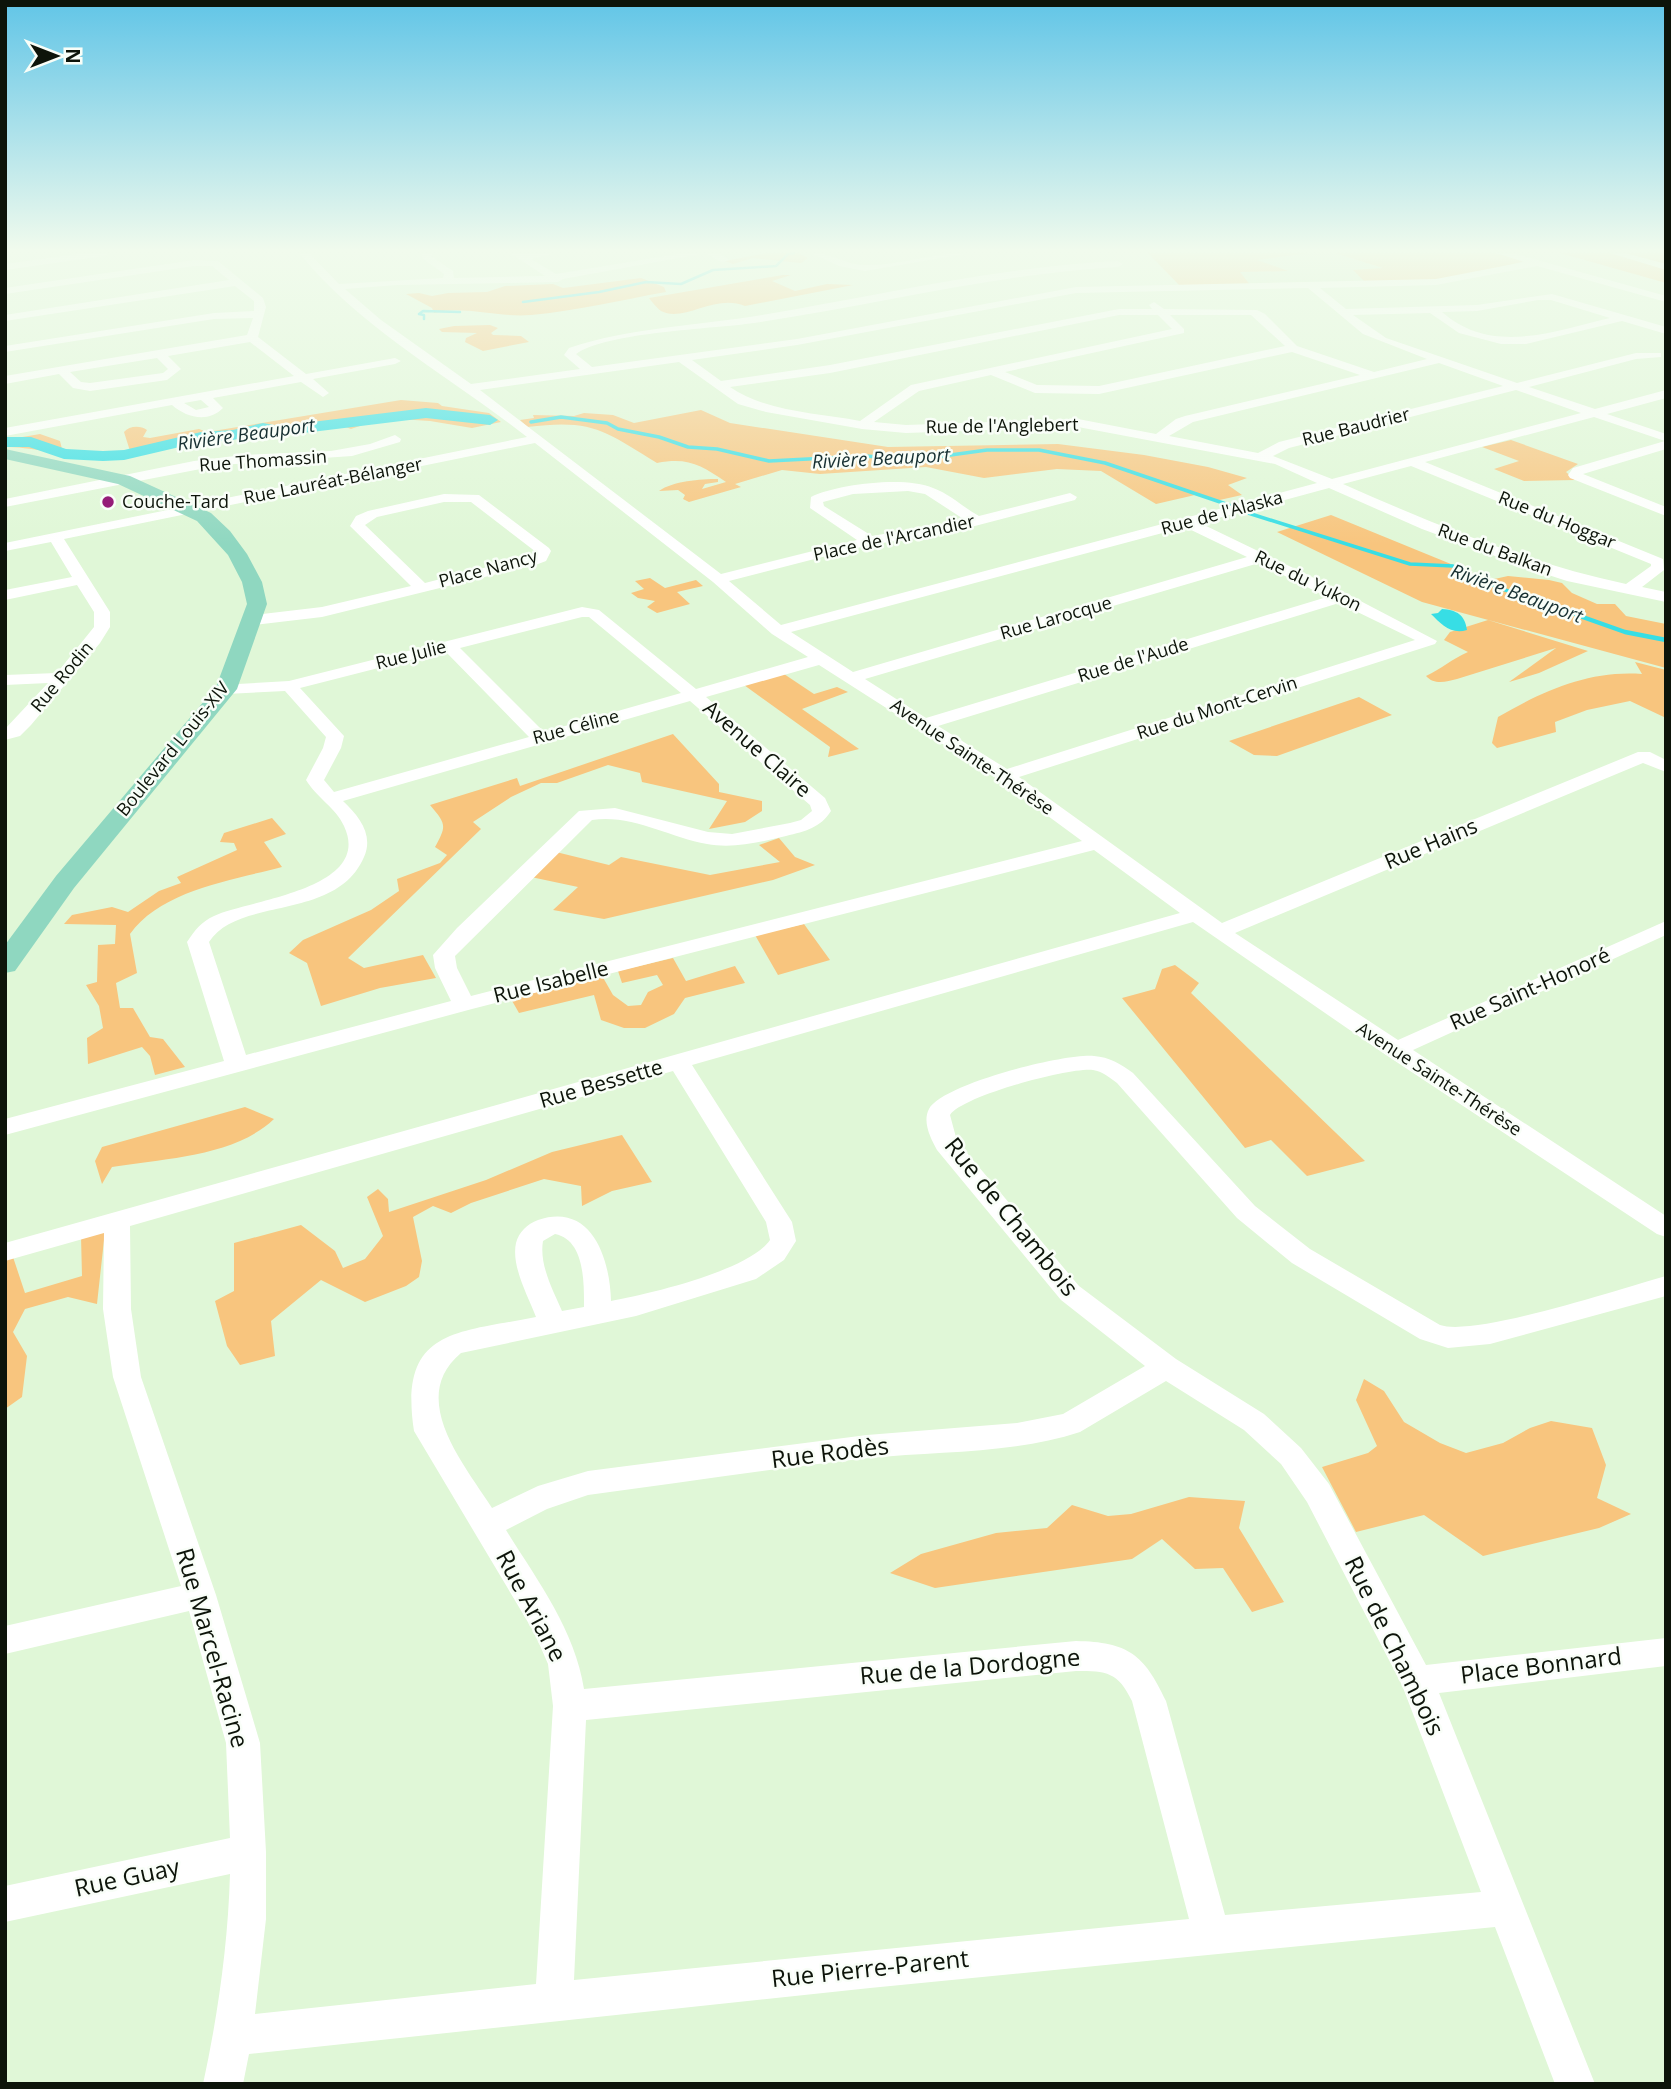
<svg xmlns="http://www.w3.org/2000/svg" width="1671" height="2089" font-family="'Open Sans',sans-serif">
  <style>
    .built { fill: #d2eec7 }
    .green { fill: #f8c57e }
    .water { fill: #37dee5 }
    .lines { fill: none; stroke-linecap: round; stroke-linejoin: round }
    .stream-far2 { stroke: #37dee5; stroke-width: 2.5 }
    .stream-far1 { stroke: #37dee5; stroke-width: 3.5 }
    .stream { stroke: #37dee5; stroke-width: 4.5 }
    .river { fill: #37dee5; fill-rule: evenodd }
    .minor { fill: #fff; fill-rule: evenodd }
    .major { fill: #8fd7c0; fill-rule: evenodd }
    .poi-dot { fill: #951c78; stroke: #f9fef8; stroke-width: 2.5 }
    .labels { text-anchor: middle; stroke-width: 5; stroke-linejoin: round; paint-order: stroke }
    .far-street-label { font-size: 18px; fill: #0d140a; stroke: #f9fef8 }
    .far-poi-label { font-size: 18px; fill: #0d140a; stroke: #f9fef8; text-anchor: start }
    .far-water-label { font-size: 19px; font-style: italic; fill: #173032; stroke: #f9fef8 }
    .street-label { font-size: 21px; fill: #0d140a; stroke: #f9fef8 }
    .near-street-label { font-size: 24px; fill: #0d140a; stroke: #f9fef8 }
  </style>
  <rect width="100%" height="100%" fill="#e0f7d7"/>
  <path class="built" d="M1295,253H1333L1386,269L1354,270L1367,284L1251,286L1239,272L1285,271L1255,260Z"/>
  <path class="green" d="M766,253H798L808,258L801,263L753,258L733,264L725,261Z
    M1148,253H1310L1257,260L1288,271L1240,272L1251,286L1181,287Z
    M1334,253H1495L1525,261L1460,278L1367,284L1353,270L1383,268Z
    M1560,253H1666V283Z
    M783,275H791L772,281L795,291L827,284L853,285L745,306C715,293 684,323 661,311C657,308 652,302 649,298Z
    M641,278L664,287L666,292C621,300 576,311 531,315C498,318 463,305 434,313L432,308L406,294L419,293L432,296L448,293L487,292L505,286L553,284L563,288Z
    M490,325L498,328L491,333L493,335L521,336L529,342L483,351L465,342L466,338L477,333L442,332L439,329L454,326Z
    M401,400L438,403L442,406L489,413L501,422L472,428L430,421L383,418L351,429L343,426L280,432L257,431L233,437L130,451L124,432C129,426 140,425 147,430L143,437L150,438L199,429L207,432Z
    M701,410L730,423L888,447L1058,444L1144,455L1208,467L1247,478L1228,485L1242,495L1215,501L1195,495L1156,504L1101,471L1057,469L984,478L926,467L820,474L782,470L735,484L741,487L689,502L683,499L685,495L678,490L659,491C673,481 700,479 718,479V482L705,484L702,489L726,482C701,465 688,457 657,463C603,430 593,419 527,427L520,420L534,418L533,415L574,416L584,413L613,415L634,423Z
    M40,434L60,441L62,449C46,454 25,446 5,447V440Z
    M1511,440L1578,464L1566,472L1575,480L1524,481L1494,469L1519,461L1482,447Z
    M1331,515L1490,580L1508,576L1549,580L1562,583L1572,593L1597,604H1615L1626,616L1666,624V668L1422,602L1277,532Z
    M650,578L665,588L696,580L703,586L677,592L690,604L657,613L647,607L655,601L638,598L631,593L644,589L635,581Z
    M1488,620L1588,651L1539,673L1509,682L1556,648L1457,679C1446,682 1434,685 1426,676C1441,669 1452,659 1468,652L1444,640L1450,632Z
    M1635,662L1666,670V718L1630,701L1587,710L1555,722L1556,732L1497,748L1492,743L1498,717C1543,691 1589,670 1642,674Z
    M784,674L814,694L837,687L848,692L802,709L859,749L828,757L830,747L744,685Z
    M1359,697L1392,715L1277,756L1254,755L1229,741Z
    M673,734L719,784V792L762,801V811L745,822L709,829L727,801L642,782L640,773L608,765L557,783H541L511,797L473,822L481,829L348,958L364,968L423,955L436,978L380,988L321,1006L307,963L289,953L303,940L371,910L399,891L397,879L440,863L447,855L435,847C447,825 446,824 430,805L517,778L520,786Z
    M272,818L286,834L264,842L282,867C233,880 161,890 130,934L137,973L116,983L120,1008H133L150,1037L163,1039L185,1067L155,1075L150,1056L142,1047L88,1064L87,1038L103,1028L99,1006L86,985L97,982L98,945L115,944L116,925L64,924L72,915L112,907L128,912L159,891L181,883L177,877L237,850L234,843L220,842L224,833Z
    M779,838L795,857L815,865L773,880L604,919L553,910L578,887L531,877L556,852L609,865L621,857L710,875L780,862L759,845Z
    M804,924L830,960L778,975L755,935Z
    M673,958L686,981L735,966L745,983L685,998L674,1014L645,1028H624L601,1020L594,995L519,1013L511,999L601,974L613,995L628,1006L641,1005L648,992L663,985L657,975L622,983L618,971Z
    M1175,965L1199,983L1191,993L1365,1161L1307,1176L1271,1140L1245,1148L1122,998L1155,989L1162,969Z
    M245,1107L274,1119C234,1157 165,1158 112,1167L102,1184L95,1161L102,1147Z
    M622,1135L652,1182L612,1191L582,1206L581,1186L544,1179L471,1203L451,1213L433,1206L413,1217L422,1261L419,1277L406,1286L365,1302L321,1280L271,1321L275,1356L240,1365L227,1346L215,1301L234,1291V1243L301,1225L335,1251L343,1268L365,1259L383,1236L367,1197L378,1189L388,1199L389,1212L486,1180L552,1152Z
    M105,1231L97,1304L68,1297L25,1309L13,1332L27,1356L22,1397L5,1409V1258L13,1257L25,1293L82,1276L81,1236Z
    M1364,1379L1384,1391L1404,1422L1440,1443L1466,1453L1503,1443L1530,1428L1551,1421L1592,1428L1606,1465L1597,1498L1631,1514L1599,1528L1483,1556L1424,1515L1356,1532L1322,1467L1368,1453L1377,1446L1356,1400Z
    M1189,1497L1245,1501L1239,1528L1284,1602L1252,1612L1223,1568L1195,1569L1162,1539L1132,1559L935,1588L890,1573L921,1554L996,1533L1047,1528L1072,1505L1108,1516L1131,1514Z"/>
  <path class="water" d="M1442,609C1457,610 1465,615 1467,630C1451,635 1441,624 1431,614L1438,613Z"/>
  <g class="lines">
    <path class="stream-far2" d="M523,302L599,292L646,282L681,284L713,270L776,266L788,254L794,253
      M424,319V315L419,314L423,311L460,312"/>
    <path class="stream-far1" d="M531,422L561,417L607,423L618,429L659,437L688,447L717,449L769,461L866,456L914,460L987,450H1039L1105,463L1229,505
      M1248,513L1410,564L1453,566L1494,586L1565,611"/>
    <path class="stream" d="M1560,609L1625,632L1666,640"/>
    <path class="river" d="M426,408L490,415L498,420L490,425L426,418L279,436L263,433L233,440L201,442L124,460L103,461L64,459L29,447H5V437H31L66,449L103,451L124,450L201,432L233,430L263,423L279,426Z"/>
    <path class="minor" d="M85,253H109L104,256L5,270V264Z
      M299,253H309L339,284L443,278L444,274L422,258L423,253H433L431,256L453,271L454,278L545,276L510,253H556L531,259L556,274L684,253H706L563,279L558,282L397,285L345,289L381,320L471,384L580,369L564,355L569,348C632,327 697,326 762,315C881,295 997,267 1118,261L1123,264L1118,267C994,274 876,305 754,323C712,329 607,332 576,354L592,367L797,339L1076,287L1436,279L1524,262L1497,253H1512L1666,296V302L1537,266L1436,285L1320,288L1346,309L1477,305L1552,294L1666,327V334L1622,321L1526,344H1501L1459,333L1430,313L1353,315L1386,338L1517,383L1636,353H1661V357L1636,359L1529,387L1595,409L1666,390V398L1607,414L1666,434V449L1583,474L1666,507V516L1570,478L1568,475L1573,468L1665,441L1594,417L1425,462L1663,559L1664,570L1642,587L1666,592V602L1567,581L1530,569L1422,529L1329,488L1200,523L1347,594L1437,641L1435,644L1019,777L1222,923L1638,752H1650L1666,760V772L1643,763L1235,933L1398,1040L1666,921V935L1413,1050L1666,1216V1237L1657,1234L1386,1055L1193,922L692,1065L792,1222L796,1241L784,1260L756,1279L636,1316L461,1353C407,1398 464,1464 492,1508L538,1486L588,1471L867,1435L1017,1423L1063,1414L1145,1366L1061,1300L937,1150C931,1139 922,1122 929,1109C942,1084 1065,1053 1094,1056C1109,1057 1121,1064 1133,1073L1255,1206L1310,1249L1440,1325C1476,1337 1622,1288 1666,1276V1296L1490,1344L1448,1348L1420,1339L1292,1263L1237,1218L1117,1083C1110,1078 1102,1071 1093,1070C1070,1067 962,1096 950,1115L957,1141L1079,1286L1176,1359L1264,1414L1301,1448L1329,1484L1426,1665L1666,1638V1666L1439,1693L1595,2084H1555L1495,1927L870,1988L249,2054L243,2084H203C218,2015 228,1944 230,1874L5,1922V1886L230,1838L226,1743L189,1611L5,1654V1626L181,1586L113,1377L103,1309L104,1233L5,1261V1243L1180,913L1094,850L472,1009L5,1135V1119L224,1061L187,942C195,930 201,922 214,916C247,900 374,890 344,826C336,808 316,797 306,780L323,748L326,737L285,691L226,694L220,693L218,689L220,685L289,681L582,607L599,610L696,689L808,657L772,634L713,582L535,443L64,539L110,612V627L100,643L31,725L20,736L5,740V729L48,683L5,685V675L57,673L94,627V612L77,585L5,600V590L72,577L51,542L5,551V543L527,437C451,377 361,329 299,253ZM1308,288L1363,334L1427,359L1374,372L1297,346L1265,314L1257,310L1164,309L1154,302L1149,305L1152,309H1119L830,365L721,381L692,360L797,345L1076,293ZM1538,300H1551L1610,318C1554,331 1492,356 1442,312L1477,311ZM1119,315H1158L1172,329L911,385L860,421C817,413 766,412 730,387L830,373ZM1170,315H1251L1285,346L1099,386L1037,385L1005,372L1184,333V329ZM1292,352L1360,375L1185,416L1176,419L1156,434L1078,419L906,425L874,422L919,391L991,375L1035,393L1099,394ZM679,362L738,404L766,412L862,429L906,433L1078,427L1275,464L1317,483L781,625L729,581L869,545L948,533L1075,500L1077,497L1070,493L979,516C964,508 950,494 933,488C905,476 838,484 811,497L810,508L857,540L721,574L480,390ZM1439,363L1503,386L1279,442L1258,453L1169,436L1193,422ZM1516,390L1581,413L1332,479L1273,456L1289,448ZM1411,466L1651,564V566L1626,584C1528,563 1436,525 1343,484ZM908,491L925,494L965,520L872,536L824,506L823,502L853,494ZM1185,527L1247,557L853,672L791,632ZM1259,563L1327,597L926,718L865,679ZM1339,603L1415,640L1007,769L938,726ZM582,617H589L681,693L544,732L460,648ZM445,651L529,737L334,792L324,780L341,748L344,736L300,688ZM819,665L999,780L1082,841L471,996L457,968L455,956L592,820C632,814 668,837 707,844C733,849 761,842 786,836C806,831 820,828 831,811L825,798L706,697ZM690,701L810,805L812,811L801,820L790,823L732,834L708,832L615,808L579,811L457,928L433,955L435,968L451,1001L246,1055L209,942C238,896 336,922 364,857C374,835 359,816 343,801ZM673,1071L766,1222L770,1240C749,1271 648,1294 611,1301C610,1259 592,1202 538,1220C527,1224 519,1232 516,1243C511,1266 528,1296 536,1317C458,1333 398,1328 414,1431L535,1634L548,1664L553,1706L536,1984L255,2014L266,1919V1852L260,1743L216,1595L141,1377L131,1309L130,1226ZM555,1234C585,1240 584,1283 584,1307L562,1311C553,1290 539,1265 543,1241ZM1166,1381L1244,1430L1281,1464L1307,1502L1402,1685L1481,1892L1225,1915L1166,1701C1144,1654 1128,1642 1076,1641L584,1689C575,1630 537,1580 506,1530L547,1509L588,1495C681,1483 775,1468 869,1458C938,1451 1013,1454 1080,1432ZM1076,1671C1107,1671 1118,1672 1132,1701L1189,1919L574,1980L586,1720Z
      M706,253H718L730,260L721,262Z
      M811,253C830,252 846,265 865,265C900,266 935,252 970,253L865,271L839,266Z
      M1610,253H1625L1666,264V270Z
      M194,260L218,261L263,298L266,307L258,337L306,374L395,358L401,361L395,364L313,379L329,393L323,397L301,382L213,398L223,408C208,423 187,418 172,405L5,436V428L294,376L250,342L168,356L181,369L167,380L90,391L73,388L59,374L5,384V376L247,335L253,318L214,319L5,352V346L214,313L254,311V301L235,286L5,321V315L229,280L212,266H194L5,294V288ZM157,358L168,369L163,373L90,383L81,382L70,372ZM201,400L209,407L196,410L184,403Z
      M395,435L401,439L400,442L352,456L221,465L5,507V499L194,461L243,455L331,451L370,444Z
      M444,494L479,495L549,548L551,551L546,561L538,564L322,617L253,625L245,620L253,615L322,607L411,586L350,526L356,516L368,511ZM444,502H471L536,552L535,555L425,583L365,525L377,517Z"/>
    <path class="major" d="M5,449L130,476L211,513L230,531L247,554L262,582L267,604L237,689L74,888L15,971L5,973V945L56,876L216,687L247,604L242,582L228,555L197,521L118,484L5,459Z"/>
  </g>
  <linearGradient id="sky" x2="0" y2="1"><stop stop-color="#61c5e7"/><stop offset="0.46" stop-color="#f1fbed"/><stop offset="1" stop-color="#f1fbed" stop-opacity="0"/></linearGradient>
  <rect width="1671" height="545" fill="url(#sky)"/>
  <circle class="poi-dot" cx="108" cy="502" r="7"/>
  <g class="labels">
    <g class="far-street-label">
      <text transform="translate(1002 426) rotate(-1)" y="6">Rue de l'Anglebert</text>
      <text transform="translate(1356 427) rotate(-14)" y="6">Rue Baudrier</text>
      <text transform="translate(263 461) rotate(-4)" y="6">Rue Thomassin</text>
      <text transform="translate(333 481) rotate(-11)" y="6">Rue Lauréat-Bélanger</text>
      <text transform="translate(1222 513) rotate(-15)" y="6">Rue de l'Alaska</text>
      <text transform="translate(1557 520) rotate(22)" y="6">Rue du Hoggar</text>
      <text transform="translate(894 538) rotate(-12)" y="6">Place de l'Arcandier</text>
      <text transform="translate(1495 550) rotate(20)" y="6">Rue du Balkan</text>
      <text transform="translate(488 569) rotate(-15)" y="6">Place Nancy</text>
      <text transform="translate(1308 581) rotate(26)" y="6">Rue du Yukon</text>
      <text transform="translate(1056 618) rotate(-16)" y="6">Rue Larocque</text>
      <text transform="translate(411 655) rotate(-14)" y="6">Rue Julie</text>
      <text transform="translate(1133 660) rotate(-17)" y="6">Rue de l'Aude</text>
      <text transform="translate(62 677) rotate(-50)" y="6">Rue Rodin</text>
      <text transform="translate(1217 708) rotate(-18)" y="6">Rue du Mont-Cervin</text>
      <text transform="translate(576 727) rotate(-15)" y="6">Rue Céline</text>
      <text transform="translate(173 749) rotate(-51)" y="6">Boulevard Louis-XIV</text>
      <text transform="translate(972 757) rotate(34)" y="6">Avenue Sainte-Thérèse</text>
      <text transform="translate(1439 1079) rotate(33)" y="6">Avenue Sainte-Thérèse</text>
    </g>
    <g class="far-poi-label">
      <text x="122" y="508">Couche-Tard</text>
    </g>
    <g class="far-water-label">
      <text transform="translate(246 434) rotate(-8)" y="7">Rivière Beauport</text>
      <text transform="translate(881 458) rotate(-3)" y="7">Rivière Beauport</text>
      <text transform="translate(1517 593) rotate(20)" y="7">Rivière Beauport</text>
    </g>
    <g class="street-label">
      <text transform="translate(757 749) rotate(41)" y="7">Avenue Claire</text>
      <text transform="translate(1431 844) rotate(-23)" y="7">Rue Hains</text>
      <text transform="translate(551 982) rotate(-14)" y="7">Rue Isabelle</text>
      <text transform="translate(1530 989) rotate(-24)" y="7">Rue Saint-Honoré</text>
      <text transform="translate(601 1084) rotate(-16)" y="7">Rue Bessette</text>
    </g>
    <g class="near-street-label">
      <text transform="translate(1011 1217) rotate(51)" y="8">Rue de Chambois</text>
      <text transform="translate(830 1453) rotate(-7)" y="8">Rue Rodès</text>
      <text transform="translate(531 1606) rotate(62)" y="8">Rue Ariane</text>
      <text transform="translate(1394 1646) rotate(64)" y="8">Rue de Chambois</text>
      <text transform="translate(212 1648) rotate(74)" y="8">Rue Marcel-Racine</text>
      <text transform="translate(1541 1666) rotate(-7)" y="8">Place Bonnard</text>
      <text transform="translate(970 1667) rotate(-5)" y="8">Rue de la Dordogne</text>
      <text transform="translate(127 1878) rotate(-12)" y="8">Rue Guay</text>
      <text transform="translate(870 1969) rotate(-6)" y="8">Rue Pierre-Parent</text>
    </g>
  </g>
  <rect width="1671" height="2089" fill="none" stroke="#0d140a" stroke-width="14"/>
  <g transform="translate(56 56) rotate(90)" stroke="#f9fef8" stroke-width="5" paint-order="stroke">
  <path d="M0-5L12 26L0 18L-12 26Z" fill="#0d140a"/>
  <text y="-10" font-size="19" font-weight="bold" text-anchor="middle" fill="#0d140a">N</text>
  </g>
</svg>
